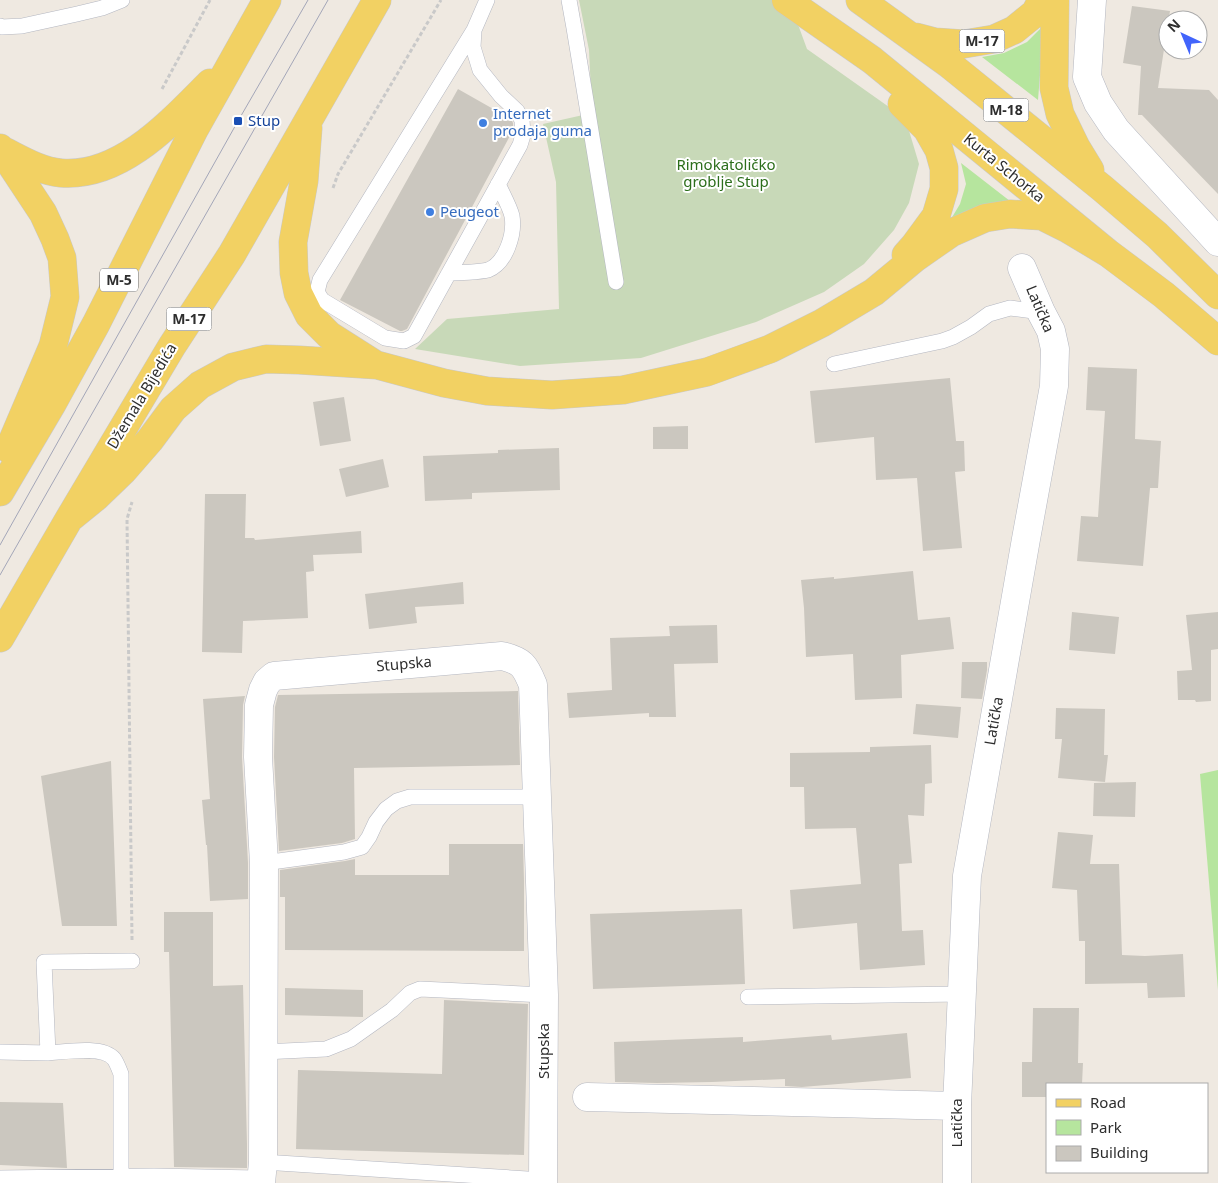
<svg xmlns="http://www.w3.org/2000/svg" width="1218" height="1183" font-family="'Noto Sans',sans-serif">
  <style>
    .green { fill: #b6e59e }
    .cemetery { fill: #c8d9b8 }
    .building { fill: #cbc7bf }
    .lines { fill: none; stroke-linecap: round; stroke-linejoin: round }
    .service-casing { stroke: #b4b7c1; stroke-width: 16 }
    .minor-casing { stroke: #b4b7c1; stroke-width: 29 }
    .primary-casing { stroke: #c9c9c9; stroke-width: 29 }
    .path { stroke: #c9c9c9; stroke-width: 3; stroke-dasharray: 4 2.5; stroke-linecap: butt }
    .service { stroke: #fff; stroke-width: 15 }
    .minor { stroke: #fff; stroke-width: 28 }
    .primary { stroke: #f2d163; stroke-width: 28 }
    .tram { stroke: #a3a6b8; stroke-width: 1 }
    .transit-dot { fill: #1a4fb4; stroke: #fff; stroke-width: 2 }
    .shop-dot { fill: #3f7fe0; stroke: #fff; stroke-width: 2 }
    .labels { text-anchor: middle; stroke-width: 4; stroke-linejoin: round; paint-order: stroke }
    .shield { fill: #fff; stroke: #6d6d6d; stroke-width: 1 }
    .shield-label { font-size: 14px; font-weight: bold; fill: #2e2e2e }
    .shop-label { font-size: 15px; fill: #366cbe; stroke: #fff; text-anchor: start }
    .transit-label { font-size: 15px; fill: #164399; stroke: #fff; text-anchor: start }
    .park-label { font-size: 15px; fill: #2c6e1b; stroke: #fff }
    .street-label { font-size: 15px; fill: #2e2e2e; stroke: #fff }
  </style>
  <rect width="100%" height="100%" fill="#efe9e1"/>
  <path class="green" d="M1044,25L1038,100L982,57L1004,53L1027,42Z
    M961,163L1024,212L945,229L960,204L966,184Z
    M1218,770V990L1200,774Z"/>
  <path class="cemetery" d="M579,0H789L807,49L889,107L907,124L919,164L909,203L894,230L864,264L824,292L756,322L641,358L520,366L415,349L447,319L559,309L556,182L543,124L592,113L589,50Z"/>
  <path class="building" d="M1132,6L1170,11L1158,88L1209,90L1218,100V194L1142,115H1138L1141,66L1123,63Z
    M458,89L511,119L513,123V130L407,329L402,331H400L340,300Z
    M1088,367L1137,369L1135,439L1161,441L1158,488H1150L1143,566L1077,561L1081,516L1098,517L1105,411L1086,410Z
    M950,378L956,441H964L965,471L955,472L962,548L923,551L917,478L876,480L874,437L815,443L810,391Z
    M344,397L351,441L320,446L313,402Z
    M688,426V449H653V427Z
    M559,448L560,490L472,493V499L425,501L423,456L498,453V450Z
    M383,459L389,487L346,497L339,469Z
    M205,494H246L245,538H254L255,540L361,531L362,553L313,555L314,571L306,572L308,618L243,621L242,653L202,652Z
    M913,571L918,620L950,617L954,649L901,655L902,698L855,700L853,654L806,657L804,608L801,580L834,577V579Z
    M463,582L464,604L415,607L417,623L369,629L365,594Z
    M1072,612L1119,617L1115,654L1069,650Z
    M1218,612V649L1211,650V701L1196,702L1195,700H1178L1177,671L1192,670L1186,615Z
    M717,625L718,663L674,664L676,717H649V713L569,718L567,693L612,690L610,638L670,636L669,626Z
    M962,662H987V670L982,699L961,698Z
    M518,691L520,765L354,768L355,839L342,843L279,851L274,757L275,707L278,695Z
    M245,696L243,705L242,757L248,863V899L210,901L207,845H206L202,800L210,799L203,699Z
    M916,704L961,707L958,738L913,734Z
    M1056,708L1105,709L1104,755H1108L1105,782L1058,778L1062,739H1055Z
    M931,745L932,783L925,784L924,816L908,815L912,863L899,864L902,931L923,930L925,965L860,970L857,923L793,929L790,890L861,884L856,828L805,829L804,787H790V753L870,752V747Z
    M111,761L117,926H62L41,776Z
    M1136,782L1135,817L1093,816L1094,783Z
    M1058,832L1093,835L1090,864H1119L1122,955L1145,956L1183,954L1185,997L1148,998L1147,983L1085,984V941H1079L1077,890L1052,888Z
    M449,844H523L524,881V951L285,950V897H280V870L345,861L355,859V875H449Z
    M742,909L745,984L593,989L590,914Z
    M164,912H213V986L243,985L247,1144V1168L174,1167L169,952H164Z
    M285,988L363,990V1017L285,1015Z
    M444,1000L528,1004L524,1155L296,1149L298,1070L442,1074Z
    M1033,1008H1079L1078,1063H1083L1082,1084H1047V1097H1022V1062H1032Z
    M907,1033L911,1078L802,1087L785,1086V1079L712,1082L657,1083L615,1082L614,1042L743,1037V1042L831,1035L832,1040Z
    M0,1102L63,1103L67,1168L0,1165Z"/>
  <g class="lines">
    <g class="service-casing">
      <path id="service" d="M569,0L574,28L616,282
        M0,26L2,27L22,26L77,14L102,8L122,0
        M474,30L320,280L317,292L322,300L385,338L404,341L414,336L520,145L523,135L522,120L517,111L501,96L480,70L473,47L474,30L487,0
        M449,273C458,273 480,272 488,270C506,263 515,234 512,216C510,207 502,193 498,184
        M834,364L942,341L953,337L971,327L989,314L1010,308L1041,312
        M264,863L344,852L362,847L369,837L376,822L386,809L397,801L410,797H537
        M748,997L962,994
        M0,1052L48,1053L44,962L132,961
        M263,1052L326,1049L351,1039L392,1010L410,993L420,989L544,995
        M48,1053C64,1052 103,1045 114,1059C117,1063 119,1069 121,1074V1176
        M263,1162L543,1180
        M0,1178L154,1176L261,1178"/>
    </g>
    <g class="minor-casing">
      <path id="minor" d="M1092,0L1087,77L1098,103L1116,130L1218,242
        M587,1097L957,1106
        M261,1183L263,1162L264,863L258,757L259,705L263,690L267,682L274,676L502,656C522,661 525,665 533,685L544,995L543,1183
        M957,1183V1106L967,876L1026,539L1054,386L1055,349L1051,331L1041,312L1022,268"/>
    </g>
    <g class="primary-casing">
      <path id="primary" d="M786,0L872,60L1108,253L1164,295L1218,341
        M860,0L950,65L1102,188L1157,235L1218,295
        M1055,0L1054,88L1060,114L1076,147L1090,170
        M916,37L935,42L964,44L994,39L1014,30L1035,13L1042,0
        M902,104L927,129L939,150L944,168V189L936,216L914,246L906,255
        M308,128L304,181L293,242L294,273L298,293L309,315L329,335L373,363
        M0,148L43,213L55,239L62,258L65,297L53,346L9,449
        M4,151C22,160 40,171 61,173C121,178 171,122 210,83
        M0,492L52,404L96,324L194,130L267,0
        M69,519L96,497L123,471L150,440L173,409L200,385L233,367L266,359L299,360L377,365L444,383L487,391L552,395L623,390L707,372L770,349L822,323L874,292L915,258L951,233L985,218L1010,214L1042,216L1068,229L1108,253
        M0,638L69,519L172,346L232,254L377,0"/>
    </g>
    <path class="path" d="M162,89L210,0
      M333,188L338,174L441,0
      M132,940L127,519L132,502"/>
    <use href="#service" class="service"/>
    <use href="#minor" class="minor"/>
    <use href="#primary" class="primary"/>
    <path class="tram" d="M0,545L238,121L308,0
      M0,575L328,0"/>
  </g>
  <rect class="transit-dot" x="233" y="116" width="10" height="10" rx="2.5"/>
  <g class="shop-dot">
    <circle cx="483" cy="123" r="5"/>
    <circle cx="430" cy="212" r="5"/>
  </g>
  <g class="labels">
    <g class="shield">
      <rect x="959.5" y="29.5" width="45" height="23" rx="4"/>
      <rect x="983.5" y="98.5" width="45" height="23" rx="4"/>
      <rect x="100" y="268.5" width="38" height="23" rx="4"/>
      <rect x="166.5" y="307.5" width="45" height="23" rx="4"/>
    </g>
    <g class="shield-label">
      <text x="982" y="46">M-17</text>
      <text x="1006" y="115">M-18</text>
      <text x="119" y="285">M-5</text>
      <text x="189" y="324">M-17</text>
    </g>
    <g class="shop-label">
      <text x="493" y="119">Internet<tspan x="493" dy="17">prodaja guma</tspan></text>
      <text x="440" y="217">Peugeot</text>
    </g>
    <g class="transit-label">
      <text x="248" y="126">Stup</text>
    </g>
    <g class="park-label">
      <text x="726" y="170">Rimokatoličko<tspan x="726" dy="17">groblje Stup</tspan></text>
    </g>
    <g class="street-label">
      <text transform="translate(1004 168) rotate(39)" y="5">Kurta Schorka</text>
      <text transform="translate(1040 309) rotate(67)" y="5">Latička</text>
      <text transform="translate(142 396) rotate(-59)" y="5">Džemala Bijedića</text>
      <text transform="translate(404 664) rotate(-5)" y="5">Stupska</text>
      <text transform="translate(994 721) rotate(-80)" y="5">Latička</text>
      <text transform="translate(544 1051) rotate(-90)" y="5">Stupska</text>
      <text transform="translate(957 1123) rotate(-90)" y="5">Latička</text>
    </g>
  </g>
  <rect x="1046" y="1083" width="162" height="90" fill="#ffffff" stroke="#ababab"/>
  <rect x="1056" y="1099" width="25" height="8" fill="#f2d163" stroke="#ababab"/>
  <text x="1090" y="1108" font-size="15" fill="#2e2e2e">Road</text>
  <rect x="1056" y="1120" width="25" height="15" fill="#b6e59e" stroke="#ababab"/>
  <text x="1090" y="1133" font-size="15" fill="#2e2e2e">Park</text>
  <rect x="1056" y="1146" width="25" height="15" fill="#cbc7bf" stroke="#ababab"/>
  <text x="1090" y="1158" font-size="15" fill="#2e2e2e">Building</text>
  <g transform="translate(1183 35) rotate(316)"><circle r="24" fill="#ffffff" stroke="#ababab"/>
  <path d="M0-4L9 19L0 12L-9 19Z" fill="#4264fb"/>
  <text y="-8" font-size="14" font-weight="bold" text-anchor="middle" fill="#2e2e2e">N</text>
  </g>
</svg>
